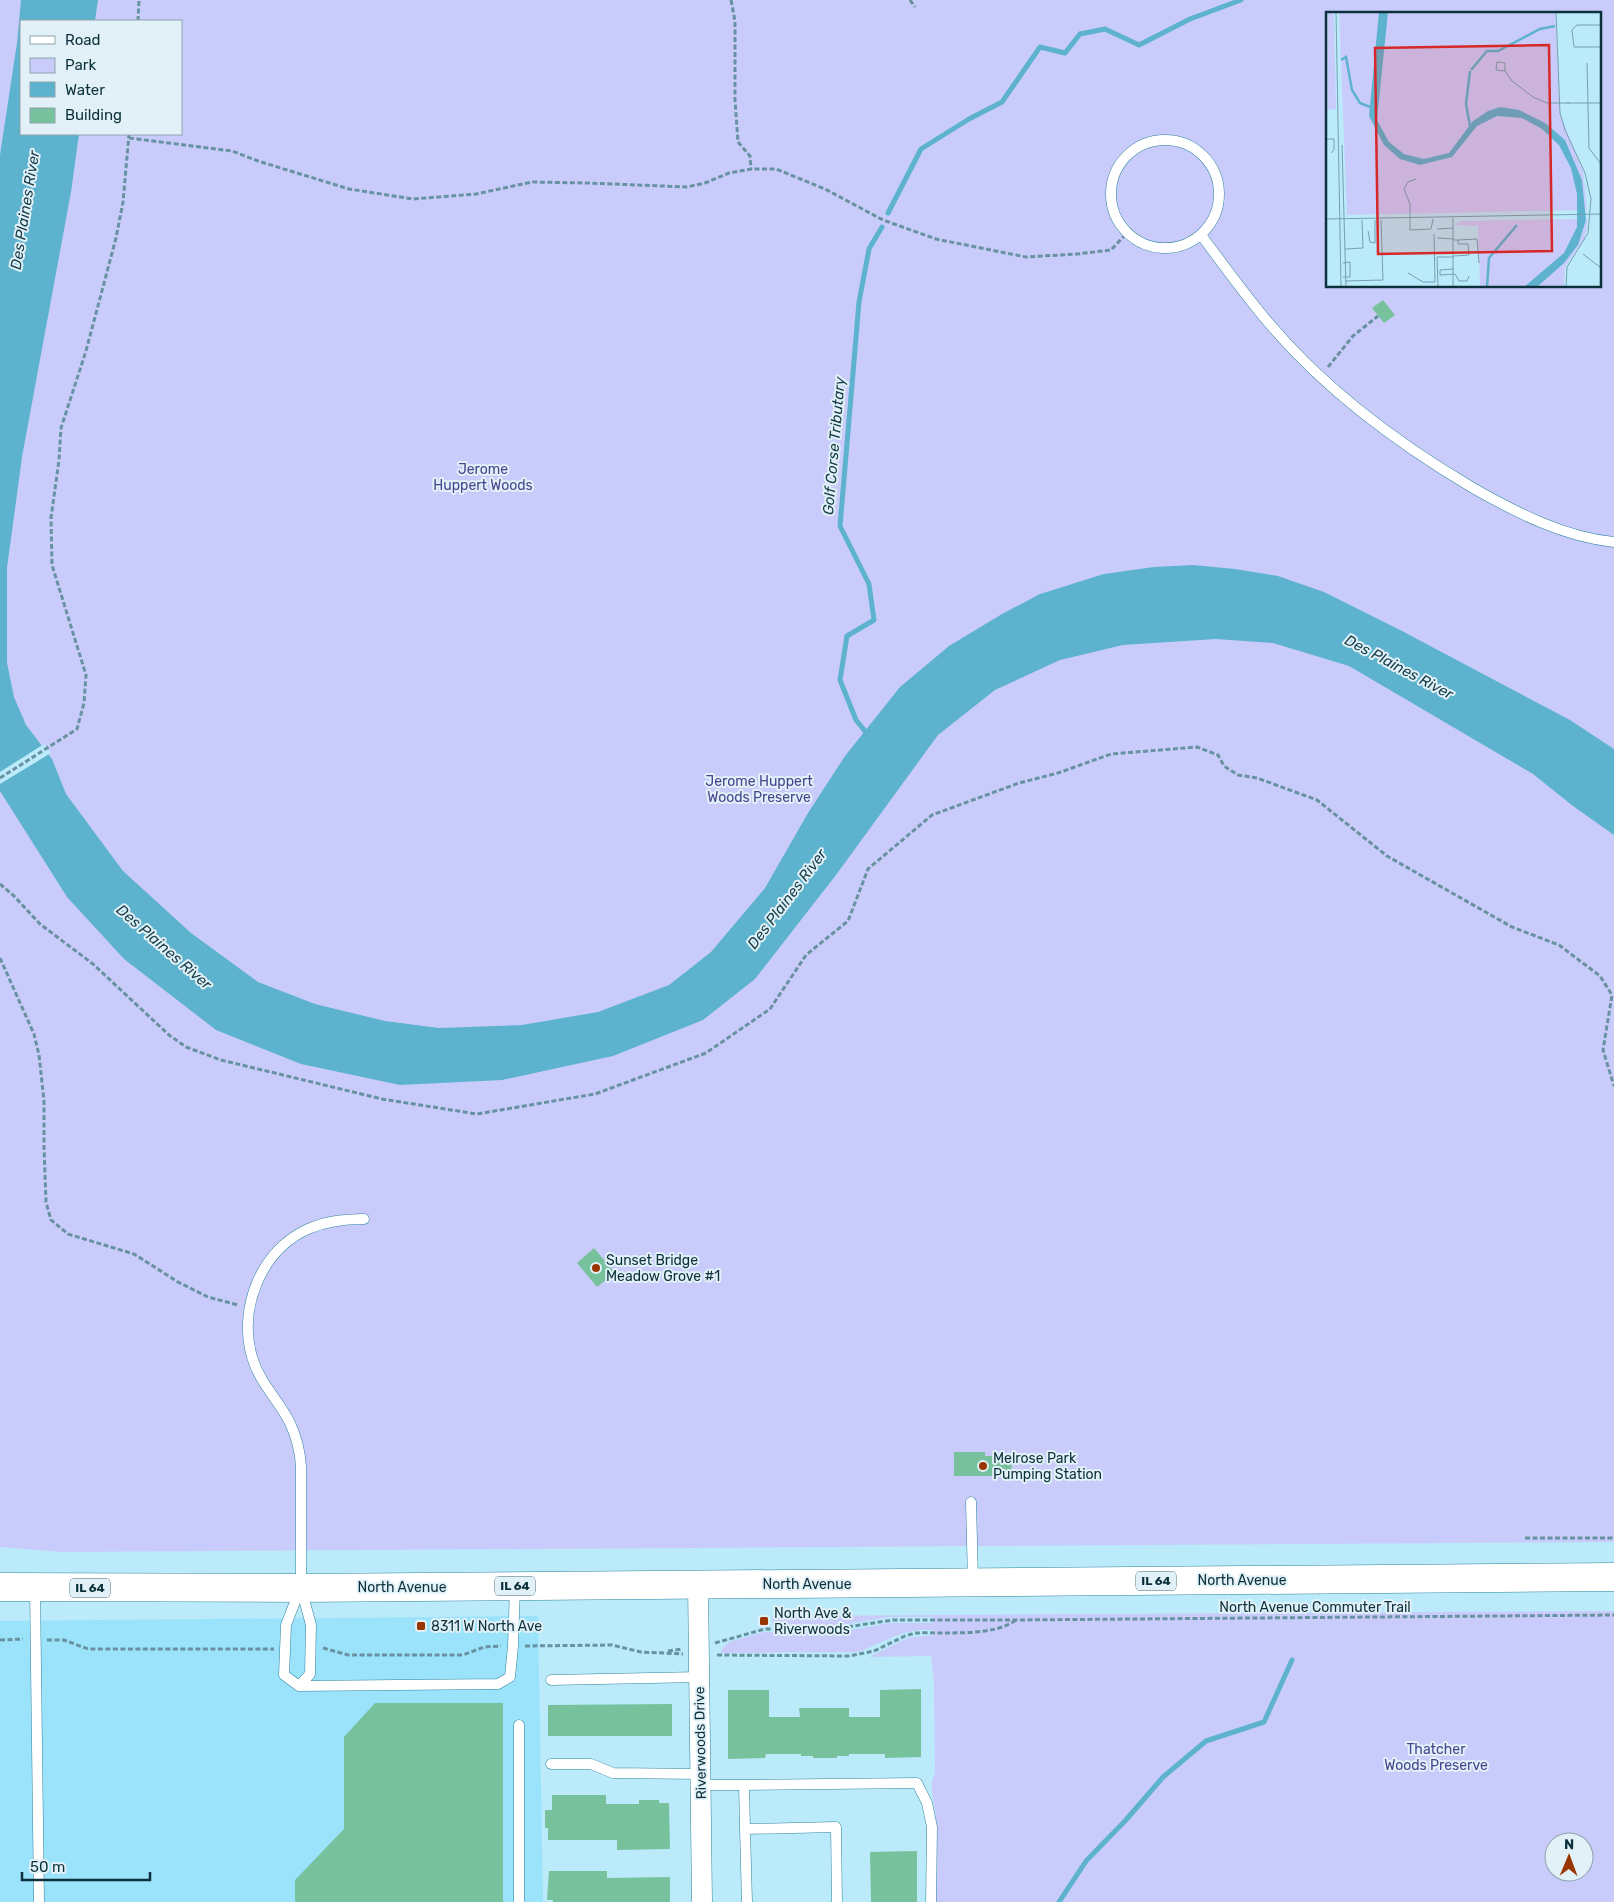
<svg xmlns="http://www.w3.org/2000/svg" width="1614" height="1902" font-family="Rubik,sans-serif">
  <style>
    .built { fill: #9be2fb }
    .green { fill: #c9ccfb; fill-rule: evenodd }
    .water { fill: #5db2ce }
    .pier { fill: #bbeafb }
    .lines { fill: none; stroke-linecap: round; stroke-linejoin: round }
    .stream { stroke: #5db2ce; stroke-width: 5 }
    .building { fill: #78c19d }
    .lane-casing { stroke: #2f849e; stroke-width: 11 }
    .street-casing { stroke: #2f849e; stroke-width: 21 }
    .primary-casing { stroke: #2f849e; stroke-width: 29 }
    .path { stroke: #6892a0; stroke-width: 3; stroke-dasharray: 5 2.5; stroke-linecap: butt }
    .lane { stroke: #fff; stroke-width: 10 }
    .street { stroke: #fff; stroke-width: 20 }
    .primary { stroke: #fff; stroke-width: 28 }
    .poi-dot { fill: #993600; stroke: #e2f1f7; stroke-width: 2 }
    .labels { text-anchor: middle; stroke-width: 4; stroke-linejoin: round; paint-order: stroke }
    .shield { fill: #e2f1f7; stroke: #4d6b74; stroke-width: 1 }
    .shield-label { font-size: 12px; font-weight: bold; fill: #0d313c }
    .park-label { font-size: 14px; fill: #474590; stroke: #e2f1f7 }
    .poi-label { font-size: 14px; fill: #0d313c; stroke: #e2f1f7; text-anchor: start }
    .street-label { font-size: 14px; fill: #0d313c; stroke: #e2f1f7 }
    .water-label { font-size: 15px; font-style: italic; fill: #143c48; stroke: #e2f1f7 }
    .inset-river { fill: none; stroke: #5db2ce; stroke-width: 2.5 }
    .inset-road { fill: none; stroke: #75a0af; stroke-width: 1 }
    .view { fill: #d62828; fill-opacity: 0.15; stroke: #d62828; stroke-width: 2.5 }
    .inset-edge { fill: none; stroke: #0d313c; stroke-width: 2.5 }
  </style>
  <rect width="100%" height="100%" fill="#bbeafb"/>
  <path class="built" d="M538,1616L543,1902H0V1621Z"/>
  <path class="green" d="M0,0H1614V1542L63,1552L0,1547ZM1328,14H1600V286H1328ZM21,21H181V134H21Z
    M1614,1611V1902H936C936,1872 938,1841 935,1811C934,1797 928,1786 935,1773L934,1682L931,1656L869,1657L908,1638L933,1635V1630H918L900,1634L859,1652L722,1653L721,1650L729,1642L764,1632L845,1631L890,1623H933V1617H890L841,1625L773,1626L772,1616ZM1554,1842H1584V1872H1554Z"/>
  <path class="water" d="M21,0H98L95,21H21V134H79L71,192L22,457L7,568V663L14,697L26,725L52,759L66,794L123,871L191,933L258,982L315,1004L385,1021L439,1028L522,1025L598,1012L669,985L711,952L765,888L808,813L845,756L900,687L949,646L1002,614L1040,594L1104,574L1154,567L1193,565L1235,569L1278,576L1324,592L1402,631L1570,720L1614,749V835L1573,806L1533,774L1349,666L1273,643L1216,639L1123,645L1060,660L995,690L938,735L836,875L755,979L703,1020L613,1056L502,1080L400,1085L301,1064L216,1030L124,959L67,897L0,791V155L17,43Z"/>
  <path class="pier" d="M44,744L51,753L0,784V772Z"/>
  <g class="lines">
    <path class="stream" d="M888,213L921,149L969,119L1002,102L1040,47L1065,53L1080,34L1105,29L1139,45L1190,19L1241,0
      M869,736L856,720L840,680L847,636L874,620L869,584L840,526L859,302L869,249L882,227
      M1059,1902L1086,1861L1125,1821L1163,1777L1206,1741L1264,1722L1292,1660"/>
  </g>
  <path class="building" d="M1383,300L1395,315L1384,323L1372,308Z
    M594,1248L615,1273L597,1287L577,1263Z
    M954,1452H985V1456H1012L1011,1476H954Z
    M921,1689V1757L885,1758V1754H849V1756H837V1758H813V1756H801V1754H766L765,1758L728,1759V1690H769V1717H800L799,1708H849V1717H880V1690Z
    M375,1703H503V1902H295V1880L344,1829V1737Z
    M672,1704V1736H548V1705Z
    M552,1795H606V1804H639V1800H659V1803H669L670,1849L617,1850V1840H548V1828H545V1810H552Z
    M917,1851V1902H871L870,1852Z
    M549,1871H607V1878L670,1877V1902H553V1900H547Z"/>
  <g class="lines">
    <g class="lane-casing">
      <path id="lane" d="M1111 194a54 54 0 1 1 108 0a54 54 0 1 1-108 0Z
        M1201,235C1223,264 1244,294 1268,322C1325,390 1397,443 1473,488C1517,513 1564,537 1614,542
        M971,1502L973,1581
        M35,1588L39,1902
        M300,1589L286,1625L284,1675L299,1686L498,1684L510,1677L513,1646L515,1587
        M551,1680L700,1677
        M299,1686L310,1674L311,1625L301,1588V1466C300,1451 296,1436 290,1423C278,1399 260,1384 252,1357C238,1308 261,1250 308,1229C326,1221 344,1219 364,1219
        M519,1725V1902
        M551,1764H591L613,1773L701,1774
        M701,1785H744L745,1829L836,1827L837,1902
        M744,1785L917,1783L927,1803L932,1827L931,1902
        M745,1829L747,1902"/>
    </g>
    <g class="street-casing">
      <path id="street" d="M698,1585L702,1902"/>
    </g>
    <g class="primary-casing">
      <path id="primary" d="M0,1587L301,1588L1614,1577"/>
    </g>
    <path class="path" d="M731,0L735,21V100L738,142L750,156L751,169
      M910,0L915,7
      M138,21L139,0
      M129,138L232,151L258,161L349,189L413,199L476,194L532,182L587,183L687,187L705,183L729,173L751,169H776L825,189L883,220L936,239L1026,257L1077,254L1111,250L1127,233
      M1328,367L1353,336L1378,316
      M0,778L77,729L84,703L86,675L52,565L51,518L59,460L61,428L86,351L116,238L123,202L129,134
      M0,884L14,896L40,924L93,964L169,1035L186,1047L221,1060L382,1099L477,1114L595,1094L706,1053L770,1009L806,955L848,921L868,869L932,815L1019,783L1058,773L1111,754L1197,747L1218,755L1224,766L1238,775L1257,778L1317,800L1387,856L1512,927L1559,945L1600,976L1612,995L1603,1050L1614,1086
      M0,958L34,1034L39,1055L44,1101V1147L46,1202L51,1220L68,1234L134,1254L178,1282L208,1297L238,1305
      M1525,1538H1614
      M0,1640L23,1639
      M47,1640H64L88,1649H274
      M715,1643L765,1629L840,1628L893,1620H1016L1614,1615
      M525,1646L612,1645L641,1652L683,1654
      M323,1648L348,1655H463L484,1647L501,1646
      M668,1651L682,1649
      M717,1655L850,1656L874,1651L905,1636L915,1633C944,1632 994,1637 1016,1620"/>
    <use href="#lane" class="lane"/>
    <use href="#street" class="street"/>
    <use href="#primary" class="primary"/>
  </g>
  <g class="poi-dot">
    <circle cx="596" cy="1268" r="5"/>
    <circle cx="983" cy="1466" r="5"/>
    <rect x="759" y="1616" width="10" height="10" rx="2.5"/>
    <rect x="416" y="1621" width="10" height="10" rx="2.5"/>
  </g>
  <g class="labels">
    <g class="shield">
      <rect x="1136" y="1571.5" width="40" height="19" rx="4"/>
      <rect x="495" y="1576.5" width="40" height="19" rx="4"/>
      <rect x="70" y="1578.5" width="40" height="19" rx="4"/>
    </g>
    <g class="shield-label">
      <text x="1156" y="1585">IL 64</text>
      <text x="515" y="1590">IL 64</text>
      <text x="90" y="1592">IL 64</text>
    </g>
    <g class="park-label">
      <text x="483" y="474">Jerome<tspan x="483" dy="16">Huppert Woods</tspan></text>
      <text x="759" y="786">Jerome Huppert<tspan x="759" dy="16">Woods Preserve</tspan></text>
      <text x="1436" y="1754">Thatcher<tspan x="1436" dy="16">Woods Preserve</tspan></text>
    </g>
    <g class="poi-label">
      <text x="606" y="1265">Sunset Bridge<tspan x="606" dy="16">Meadow Grove #1</tspan></text>
      <text x="993" y="1463">Melrose Park<tspan x="993" dy="16">Pumping Station</tspan></text>
      <text x="774" y="1618">North Ave &amp;<tspan x="774" dy="16">Riverwoods</tspan></text>
      <text x="431" y="1631">8311 W North Ave</text>
    </g>
    <g class="street-label">
      <text x="1242" y="1585">North Avenue</text>
      <text x="807" y="1589">North Avenue</text>
      <text x="402" y="1592">North Avenue</text>
      <text x="1315" y="1612">North Avenue Commuter Trail</text>
      <text transform="translate(700 1743) rotate(-91)" y="5">Riverwoods Drive</text>
    </g>
    <g class="water-label">
      <text transform="translate(25 210) rotate(-81)" y="5">Des Plaines River</text>
      <text transform="translate(834 446) rotate(-85)" y="5">Golf Corse Tributary</text>
      <text transform="translate(1399 667) rotate(28)" y="5">Des Plaines River</text>
      <text transform="translate(787 899) rotate(-53)" y="5">Des Plaines River</text>
      <text transform="translate(164 947) rotate(41)" y="5">Des Plaines River</text>
    </g>
  </g>
  <g transform="translate(1326 12)">
    <rect width="275" height="275" fill="#bbeafb"/>
    <path d="M0,0H8L10,97L0,98ZM13,0H229L234,102L257,159L261,198L21,203ZM245,207H261V216L258,227L239,255L238,275H154L152,214L129,213L135,209Z" fill="#c9ccfb"/>
    <path d="M53,0H62L51,108L63,130L78,142L98,147L123,141L147,109L162,99L174,95L193,98L219,111L239,128L256,168L260,208L252,233L238,251L211,275H198L238,241L251,215V182L245,156L233,133L216,117L196,106L171,104L151,114L126,145L94,153L74,147L58,133L43,104Z" fill="#5db2ce"/>
    <path class="inset-river" d="M15,48L20,45L26,78L34,91L44,95M145,58L161,39H172L214,17L229,14M144,114L140,92L144,59M161,275L163,246L191,213"/>
    <path class="inset-road" d="M10,0L15,275M230,0L234,101L239,118L259,161L265,187L262,221L241,255L240,275M275,13H251L246,18L248,35H275M261,51L263,136L275,152M179,59L170,58L171,50L179,51V59L186,69L207,85L221,91H243M241,91H275M0,127H8V138L5,141M16,133L20,275M127,206V275M0,207L275,202M111,217L127,216M84,218V192L78,177L82,170L90,167M84,218L105,217L107,207M42,219L44,230L49,231V208M111,226L128,227M128,228H132V232H142L143,243L128,244M132,228L151,227L153,251M19,237L37,236L36,208M257,242L275,256M17,251L24,250V265H17M128,257L114,258V263L129,262M82,261L97,270H109L108,222M129,262L133,269H141L143,264M19,269L57,268L55,208M112,275L111,245H128"/>
    <path class="view" d="M223,33L226,239L52,242L49,36Z"/>
    <rect width="275" height="275" class="inset-edge"/>
  </g>
  <rect x="20" y="20" width="162" height="115" fill="#e2f1f7" stroke="#8da4ac"/>
  <rect x="30" y="36" width="25" height="8" fill="#ffffff" stroke="#8da4ac"/>
  <text x="65" y="45" font-size="15" fill="#0d313c">Road</text>
  <rect x="30" y="58" width="25" height="15" fill="#c9ccfb" stroke="#8da4ac"/>
  <text x="65" y="70" font-size="15" fill="#0d313c">Park</text>
  <rect x="30" y="82" width="25" height="15" fill="#5db2ce" stroke="#8da4ac"/>
  <text x="65" y="95" font-size="15" fill="#0d313c">Water</text>
  <rect x="30" y="108" width="25" height="15" fill="#78c19d" stroke="#8da4ac"/>
  <text x="65" y="120" font-size="15" fill="#0d313c">Building</text>
  <g transform="translate(1569 1857) rotate(1)"><circle r="24" fill="#e2f1f7" stroke="#8da4ac"/>
  <path d="M0-4L9 19L0 12L-9 19Z" fill="#993600"/>
  <text y="-8" font-size="14" font-weight="bold" text-anchor="middle" fill="#0d313c">N</text>
  </g>
  <path d="M22 1872v8h128v-8" fill="none" stroke="#0d313c" stroke-width="2.5"/>
  <text x="30" y="1872" font-size="15" fill="#0d313c" stroke="#e2f1f7" stroke-width="4" paint-order="stroke">50 m</text>
</svg>
